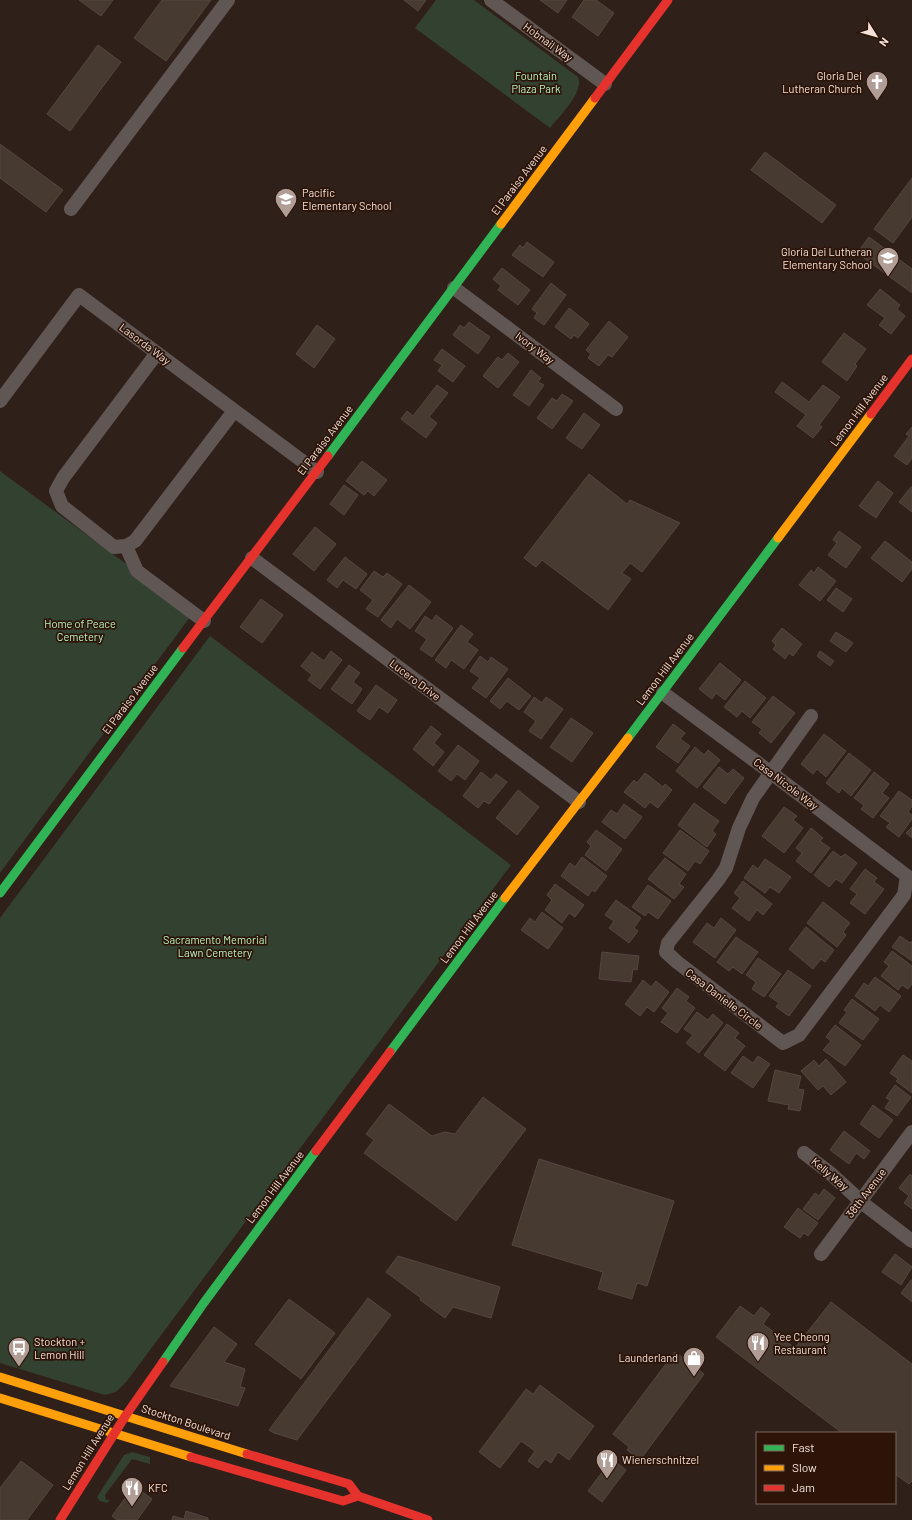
<svg xmlns="http://www.w3.org/2000/svg" width="912" height="1520" font-family="Barlow,sans-serif">
  <style>
    .green { fill: #324130 }
    .building { fill: #473a31; stroke: #53473f }
    .lines { fill: none; stroke-linecap: round; stroke-linejoin: round }
    .street { stroke: #605754; stroke-width: 14 }
    .fast { stroke: #30b455; stroke-width: 9 }
    .slow { stroke: #ff9f0a; stroke-width: 9 }
    .jam { stroke: #e5322d; stroke-width: 9 }
    .labels { text-anchor: middle; stroke-width: 3.5; stroke-linejoin: round; paint-order: stroke }
    .street-label { font-size: 11px; fill: #f3e1d9; stroke: #2d1409 }
    .park-label { font-size: 11px; fill: #bbf6c2; stroke: #2d1409 }
    .poi-label { font-size: 11px; fill: #f3e1d9; stroke: #2d1409; text-anchor: start }
  </style>
  <rect width="100%" height="100%" fill="#30201a"/>
  <path class="green" d="M436,0H474L578,77C585,91 559,117 550,128L415,28Z
    M0,471L193,613L0,873Z
    M210,636L511,865L127,1381L116,1392L105,1395L0,1363V918Z
    M132,1452L150,1457V1464L132,1459L105,1495L106,1500H110L107,1503L100,1501L97,1497L124,1455Z"/>
  <path class="building" d="M79,0H113L101,16Z
    M162,0H211L166,61L134,38Z
    M404,0H426L418,11Z
    M540,0H567L558,13Z
    M584,0H596L614,13L598,36L572,17Z
    M98,45L121,62L70,131L47,114Z
    M0,144L63,190L46,212L0,178Z
    M765,152L836,205L822,223L751,170Z
    M912,178V217L893,243L874,229Z
    M869,237L912,269V293L857,253Z
    M527,242L554,262L543,277L512,255L520,245L523,248Z
    M502,268L530,290L518,305L498,290L501,286L493,279Z
    M551,283L566,295L544,325L534,318L537,313L532,309Z
    M880,289L900,305L897,309L905,316L891,334L879,325L885,318L867,305Z
    M569,308L589,324L578,338L574,335L571,339L555,327Z
    M609,321L628,337L612,357L608,355L599,366L588,358L591,354L586,350Z
    M469,322L490,337L478,354L453,335L460,325L464,328Z
    M317,325L335,339L314,368L296,354Z
    M844,333L866,349L855,364L857,366L847,381L822,362Z
    M442,349L465,366L453,382L438,371L442,365L434,360Z
    M508,353L519,362L498,388L483,376L498,357L502,360Z
    M531,370L541,378L538,382L544,385L529,406L513,395Z
    M782,382L809,402L823,385L840,397L819,425L822,427L813,438L797,426L806,415L775,392Z
    M437,385L448,393L429,417L437,423L426,438L401,419L407,411L413,416Z
    M562,394L573,401L552,429L537,418L552,398L557,401Z
    M584,413L600,425L582,449L566,438Z
    M912,427V458L907,465L894,456L909,436L906,434Z
    M362,461L387,480L374,496L368,491L364,495L346,481Z
    M589,474L627,504L630,500L680,523L642,572L630,563L622,573L631,579L608,610L542,560L536,567L524,558Z
    M878,481L893,493L876,518L859,506Z
    M344,485L358,495L344,515L330,504Z
    M911,487H912V512L899,502Z
    M315,527L336,544L314,571L293,554Z
    M839,531L861,547L846,568L828,555L837,543L833,540Z
    M885,541L912,562V569L902,582L871,558Z
    M345,557L367,574L356,589L343,580L337,588L327,580Z
    M818,567L836,581L820,601L799,585L811,570L814,573Z
    M374,571L383,577L387,573L402,584L378,617L366,609L373,600L360,590Z
    M409,585L431,602L410,629L397,619L391,628L381,620Z
    M836,588L852,599L843,612L827,600Z
    M261,599L283,615L262,643L240,627Z
    M436,615L453,628L432,657L420,649L427,639L415,631L425,616L432,621Z
    M461,625L473,634L467,642L478,650L464,669L451,660L446,668L435,660Z
    M782,628L802,644L793,656L789,653L785,659L773,649L776,645L772,641Z
    M836,632L853,643L846,652L830,641Z
    M331,651L342,660L320,689L308,680L312,675L301,666L312,652L324,661Z
    M820,651L834,661L830,666L817,656Z
    M480,656L488,662L491,657L508,669L486,698L472,688L480,678L470,671Z
    M720,663L741,680L725,700L716,693L712,699L699,689Z
    M349,665L360,673L353,682L362,689L352,704L331,689Z
    M508,678L531,696L519,710L507,701L500,709L490,701Z
    M745,681L766,698L750,718L742,711L737,717L724,707Z
    M376,685L397,700L388,713L379,707L370,720L357,711Z
    M773,696L795,713L771,743L759,733L762,729L752,722Z
    M534,697L542,703L546,697L563,709L541,739L529,731L536,721L524,712Z
    M571,718L593,733L572,762L550,747Z
    M673,724L685,733L680,739L690,746L678,763L656,747Z
    M431,726L441,734L434,743L444,752L433,766L413,749Z
    M824,734L846,751L826,777L817,769L813,774L801,764Z
    M458,745L479,761L465,780L457,774L451,781L438,771Z
    M695,747L704,755L708,750L720,760L697,788L676,771Z
    M849,753L871,770L851,796L842,788L839,793L826,783Z
    M719,767L728,774L733,769L744,778L725,804L703,787Z
    M481,772L491,780L496,774L507,782L489,804L484,801L478,808L463,796Z
    M874,772L889,784L882,793L889,798L873,818L861,809L864,805L854,798Z
    M645,773L663,787L665,784L672,790L658,808L650,802L645,808L624,792L634,780L637,783Z
    M518,790L539,807L517,835L496,818Z
    M899,791L912,800V806L908,812L912,815V819L899,837L886,827L890,823L880,816Z
    M694,803L719,821L712,831L716,834L707,847L678,825Z
    M624,804L642,817L625,839L602,822L611,810L617,814Z
    M784,807L797,816L793,820L803,828L784,853L762,836Z
    M912,827V838L906,833Z
    M811,828L823,838L820,841L830,848L811,873L796,861L802,853L796,848Z
    M596,830L622,849L606,871L585,855L591,846L587,842Z
    M680,830L709,851L700,864L695,861L688,871L663,853Z
    M833,851L841,857L845,854L857,863L842,883L836,879L829,887L814,875Z
    M582,857L607,876L595,892L592,890L588,896L561,876L570,863L575,867Z
    M665,858L686,874L679,884L684,887L674,899L648,879Z
    M765,859L791,877L779,893L770,887L765,893L744,878L753,865L758,869Z
    M865,869L877,878L874,882L884,889L865,914L850,903L857,894L850,889Z
    M743,881L772,904L763,915L757,910L749,921L732,908L740,898L734,893Z
    M555,884L584,905L575,917L569,913L562,923L545,910L552,900L547,895Z
    M648,885L671,901L658,919L648,912L645,916L632,907Z
    M616,900L641,918L634,928L638,931L629,943L609,928L614,921L605,915Z
    M823,902L850,923L843,932L846,935L837,947L807,923Z
    M542,912L563,928L548,949L521,930L530,918L535,922Z
    M721,918L736,930L715,958L693,942L707,923L714,928Z
    M806,927L834,950L825,962L821,959L813,969L789,949Z
    M900,936L910,943L912,941V961L892,947Z
    M736,937L758,952L742,974L733,967L729,971L717,962Z
    M892,951L912,966V984L908,989L902,985L898,990L881,976L889,966L884,962Z
    M602,952L639,956L637,970L633,969L631,982L599,979Z
    M758,958L781,974L764,997L752,989L756,982L746,975Z
    M788,970L811,986L789,1016L776,1007L779,1003L769,996Z
    M875,977L901,996L889,1012L880,1005L875,1011L855,996L864,983L868,986Z
    M643,980L651,987L656,981L669,992L654,1012L647,1007L640,1016L625,1004Z
    M677,988L689,997L686,1001L695,1008L677,1033L661,1022L668,1013L662,1008Z
    M852,999L879,1019L863,1040L839,1023L847,1012L844,1010Z
    M697,1012L708,1020L713,1014L723,1023L699,1053L686,1043L693,1035L684,1029Z
    M727,1024L739,1033L735,1038L745,1046L725,1071L704,1055Z
    M835,1025L861,1045L845,1066L823,1050L831,1041L826,1037Z
    M903,1055L912,1061V1093L896,1081L898,1079L890,1073Z
    M743,1056L753,1063L758,1056L770,1064L753,1088L731,1073Z
    M826,1059L846,1082L831,1095L823,1086L818,1090L801,1071L814,1060L819,1066Z
    M775,1070L801,1076L798,1089L804,1090L800,1111L788,1109L789,1105L768,1101Z
    M895,1085L911,1097L897,1116L885,1108L890,1100L886,1098Z
    M483,1097L526,1129L456,1221L364,1153L374,1140L366,1134L389,1104L432,1136L445,1132L455,1134Z
    M873,1105L893,1120L879,1138L860,1124Z
    M844,1131L870,1151L864,1159L856,1153L849,1164L830,1150Z
    M539,1159L674,1201L647,1286L637,1283L632,1299L598,1289L603,1272L512,1245Z
    M910,1174L912,1176V1209L904,1203L909,1196L899,1188Z
    M824,1189L835,1198L818,1220L803,1209L815,1193L819,1196Z
    M798,1208L818,1223L808,1236L804,1233L800,1238L784,1227Z
    M895,1254L912,1267L901,1285L882,1272Z
    M398,1256L500,1287L491,1318L453,1307L445,1318L420,1300L421,1298L386,1272Z
    M911,1280H912V1302L901,1293Z
    M368,1298L391,1315L297,1440L274,1433L269,1430Z
    M289,1299L335,1333L301,1379L255,1344Z
    M831,1302L912,1364V1481L909,1484L895,1474V1433H842L716,1337L740,1306L754,1316L761,1307L770,1314L763,1324L795,1348Z
    M214,1327L237,1344L224,1362L245,1369L240,1387L245,1388L238,1406L170,1386Z
    M675,1352L704,1374L640,1460L627,1450L629,1447L613,1434Z
    M540,1385L594,1426L569,1460L558,1452L551,1463L545,1459L538,1468L528,1461L535,1451L521,1441L500,1468L479,1452L526,1389L533,1394Z
    M612,1459L626,1470L602,1502L588,1491Z
    M21,1461L53,1485L27,1520H0V1488Z
    M134,1486L152,1499L137,1520H117L112,1516Z
    M186,1511L208,1518V1520H172L173,1516L184,1519Z"/>
  <g class="lines">
    <path class="street" d="M491,0L605,84
      M71,209L228,0
      M454,288L616,409
      M157,353L63,478L56,491L62,506L114,547L126,546L135,541L234,411
      M0,401L79,295L317,472
      M126,546L137,571L204,621
      M252,558L579,802
      M663,693L770,772L907,876L904,895L799,1035L783,1043L677,962L666,952L668,943L718,880L726,868L739,828L753,798L811,716
      M804,1153L830,1173L865,1205L912,1241
      M821,1254L912,1132"/>
    <path class="fast" d="M328,456L501,224
      M628,738L778,538
      M0,893L183,648
      M390,1052L505,898
      M163,1362L203,1304L316,1151"/>
    <path class="slow" d="M501,224L595,98
      M778,538L871,414
      M505,898L628,738
      M0,1377L247,1454
      M0,1398L191,1457"/>
    <path class="jam" d="M595,98L668,0
      M871,414L912,359
      M183,648L328,456
      M316,1151L390,1052
      M247,1454L349,1484L358,1496L428,1520
      M191,1457L343,1501L358,1496
      M60,1520L126,1415L163,1362"/>
  </g>
  <defs>
    <g id="church-pin" transform="scale(1.15)"><path d="M0 17L-7.5 6A9.5 9.5 0 1 1 7.5 6Z" fill="#af9d96" stroke="#2d1409"/><path d="M-1.2-6h2.4v3.5h3.3v2.4h-3.3V6h-2.4V-.1h-3.3v-2.4h3.3Z" fill="#fff"/></g>
    <g id="school-pin" transform="scale(1.15)"><path d="M0 17L-7.5 6A9.5 9.5 0 1 1 7.5 6Z" fill="#af9d96" stroke="#2d1409"/><path d="M0-5L7-2L0 1L-7-2ZM-4 1L0 2.5L4 1V4Q0 6-4 4Z" fill="#fff"/></g>
    <g id="restaurant-pin" transform="scale(1.15)"><path d="M0 17L-7.5 6A9.5 9.5 0 1 1 7.5 6Z" fill="#af9d96" stroke="#2d1409"/><path d="M-5-6h1v4h1v-4h1v4h1v-4h1v5L-1.5 .5V6h-2V.5L-5-1ZM5-6V6H3V1.5H1.5Q1.5-4 5-6Z" fill="#fff"/></g>
    <g id="bus-pin" transform="scale(1.15)"><path d="M0 17L-7.5 6A9.5 9.5 0 1 1 7.5 6Z" fill="#af9d96" stroke="#2d1409"/><path d="M-5-6H5V4H4V6H2V4H-2V6H-4V4H-5ZM-3.5-4V0h7V-4ZM-3.5 1.2v1.5H-2V1.2ZM2 1.2v1.5H3.5V1.2Z" fill="#fff"/></g>
    <g id="shop-pin" transform="scale(1.15)"><path d="M0 17L-7.5 6A9.5 9.5 0 1 1 7.5 6Z" fill="#af9d96" stroke="#2d1409"/><path d="M-5-2.5h2.3a2.7 3.5 0 0 1 5.4 0H5L5.5 6h-11ZM-1.5-2.5h3a1.5 2.3 0 0 0-3 0Z" fill="#fff"/></g>
  </defs>
  <g fill-rule="evenodd">
    <use href="#church-pin" x="877" y="82"/>
    <use href="#school-pin" x="286" y="199"/>
    <use href="#school-pin" x="888" y="258"/>
    <use href="#restaurant-pin" x="758" y="1343"/>
    <use href="#bus-pin" x="19" y="1348"/>
    <use href="#shop-pin" x="694" y="1358"/>
    <use href="#restaurant-pin" x="607" y="1460"/>
    <use href="#restaurant-pin" x="132" y="1488"/>
  </g>
  <g class="labels">
    <g class="street-label">
      <text transform="translate(548 42) rotate(36)" y="4">Hobnail Way</text>
      <text transform="translate(519 180) rotate(-53)" y="4">El Paraiso Avenue</text>
      <text transform="translate(145 344) rotate(37)" y="4">Lasorda Way</text>
      <text transform="translate(535 348) rotate(37)" y="4">Ivory Way</text>
      <text transform="translate(859 410) rotate(-53)" y="4">Lemon Hill Avenue</text>
      <text transform="translate(325 440) rotate(-53)" y="4">El Paraiso Avenue</text>
      <text transform="translate(665 669) rotate(-53)" y="4">Lemon Hill Avenue</text>
      <text transform="translate(415 680) rotate(37)" y="4">Lucero Drive</text>
      <text transform="translate(130 699) rotate(-53)" y="4">El Paraiso Avenue</text>
      <text transform="translate(786 784) rotate(37)" y="4">Casa Nicole Way</text>
      <text transform="translate(469 927) rotate(-53)" y="4">Lemon Hill Avenue</text>
      <text transform="translate(724 999) rotate(37)" y="4">Casa Danielle Circle</text>
      <text transform="translate(830 1174) rotate(40)" y="4">Kelly Way</text>
      <text transform="translate(275 1187) rotate(-53)" y="4">Lemon Hill Avenue</text>
      <text transform="translate(866 1193) rotate(-53)" y="4">38th Avenue</text>
      <text transform="translate(186 1422) rotate(18)" y="4">Stockton Boulevard</text>
      <text transform="translate(88 1452) rotate(-58)" y="4">Lemon Hill Avenue</text>
    </g>
    <g class="park-label">
      <text x="536" y="80">Fountain<tspan x="536" dy="13">Plaza Park</tspan></text>
      <text x="80" y="628">Home of Peace<tspan x="80" dy="13">Cemetery</tspan></text>
      <text x="215" y="944">Sacramento Memorial<tspan x="215" dy="13">Lawn Cemetery</tspan></text>
    </g>
    <g class="poi-label">
      <text x="862" y="80" text-anchor="end">Gloria Dei<tspan x="862" dy="13">Lutheran Church</tspan></text>
      <text x="302" y="197">Pacific<tspan x="302" dy="13">Elementary School</tspan></text>
      <text x="872" y="256" text-anchor="end">Gloria Dei Lutheran<tspan x="872" dy="13">Elementary School</tspan></text>
      <text x="774" y="1341">Yee Cheong<tspan x="774" dy="13">Restaurant</tspan></text>
      <text x="34" y="1346">Stockton +<tspan x="34" dy="13">Lemon Hill</tspan></text>
      <text x="678" y="1362" text-anchor="end">Launderland</text>
      <text x="622" y="1464">Wienerschnitzel</text>
      <text x="148" y="1492">KFC</text>
    </g>
  </g>
  <rect x="756" y="1432" width="140" height="72" fill="#2d1409" stroke="#7c665c"/>
  <rect x="764" y="1445" width="20" height="6" fill="#30b455" stroke="#7c665c"/>
  <text x="792" y="1452" font-size="12" fill="#f3e1d9">Fast</text>
  <rect x="764" y="1465" width="20" height="6" fill="#ff9f0a" stroke="#7c665c"/>
  <text x="792" y="1472" font-size="12" fill="#f3e1d9">Slow</text>
  <rect x="764" y="1485" width="20" height="6" fill="#e5322d" stroke="#7c665c"/>
  <text x="792" y="1492" font-size="12" fill="#f3e1d9">Jam</text>
  <g transform="translate(876 36) rotate(127)" stroke="#2d1409" stroke-width="3" paint-order="stroke">
  <path d="M0-3L7 15L0 10L-7 15Z" fill="#f3e1d9"/>
  <text y="-6" font-size="11" font-weight="bold" text-anchor="middle" fill="#f3e1d9">N</text>
  </g>
</svg>
